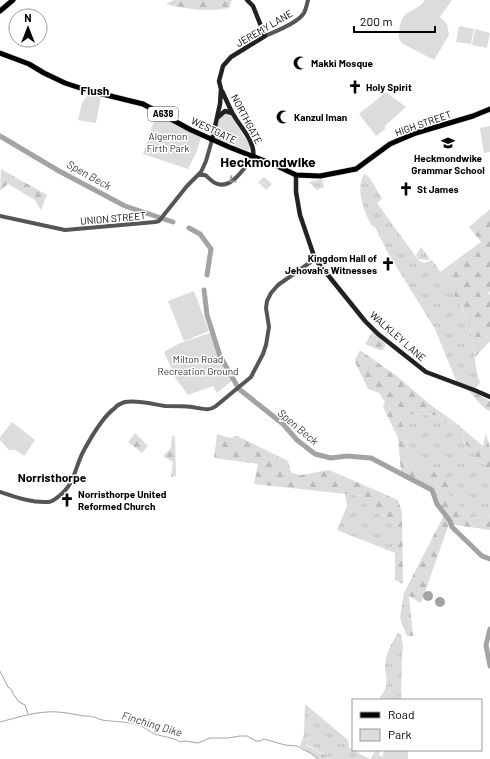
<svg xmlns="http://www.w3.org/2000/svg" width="490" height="759" font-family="Barlow,sans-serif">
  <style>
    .grass { fill: url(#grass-tufts) }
    .forest { fill: url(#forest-firs) }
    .park { fill: #dcdcdc }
    .water { fill: url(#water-ripples) }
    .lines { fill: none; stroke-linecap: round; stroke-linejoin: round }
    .stream { stroke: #a3a3a3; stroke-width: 1 }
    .river { stroke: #a3a3a3; stroke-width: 5 }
    .primary-casing { stroke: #dbdbdb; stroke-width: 6 }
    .tertiary { stroke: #555; stroke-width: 4 }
    .secondary { stroke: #222; stroke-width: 4.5 }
    .primary { stroke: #000; stroke-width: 5 }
    .oneway { stroke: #999 }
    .labels { text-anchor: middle; stroke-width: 3; stroke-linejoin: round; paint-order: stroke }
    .shield { fill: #fff; stroke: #4c4c4c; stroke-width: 1 }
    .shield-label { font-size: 9px; font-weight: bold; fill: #000 }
    .street-label { font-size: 10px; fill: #000; stroke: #fff }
    .poi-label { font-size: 10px; font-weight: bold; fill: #000; stroke: #fff; text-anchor: start }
    .park-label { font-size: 10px; fill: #333; stroke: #fff }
    .water-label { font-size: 11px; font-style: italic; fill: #444; stroke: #fff }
    .quarter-label { font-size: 12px; font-weight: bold; fill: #000; stroke: #fff }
    .district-label { font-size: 14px; font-weight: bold; fill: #000; stroke: #fff }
  </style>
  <defs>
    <pattern id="grass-tufts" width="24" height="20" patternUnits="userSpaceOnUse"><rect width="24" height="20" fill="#dcdcdc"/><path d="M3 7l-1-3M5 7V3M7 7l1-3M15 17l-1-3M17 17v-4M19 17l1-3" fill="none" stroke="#bbb"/></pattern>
    <pattern id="forest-firs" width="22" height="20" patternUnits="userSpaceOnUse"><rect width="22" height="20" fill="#dcdcdc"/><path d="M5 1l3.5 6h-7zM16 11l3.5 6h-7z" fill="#bbb"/></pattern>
    <pattern id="water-ripples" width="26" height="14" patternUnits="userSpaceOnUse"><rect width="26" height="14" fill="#a3a3a3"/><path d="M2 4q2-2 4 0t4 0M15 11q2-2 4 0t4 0" fill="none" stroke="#8b8b8b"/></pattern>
  </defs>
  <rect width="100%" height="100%" fill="#fff"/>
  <path class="grass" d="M364,174L370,178L382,199L377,203L419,261L424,263L432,260C447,281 464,306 471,331C475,348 474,367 480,383L474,390L457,383L435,329L388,253L375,227L372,226C364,212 355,189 364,174Z
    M322,179L324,187L317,190L309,182Z
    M421,247L430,259L427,260L418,259L416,255Z
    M405,414L436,415L447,424L456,423L464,430L463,441L489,469L490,468V514L488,518L470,517L448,494L430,470L418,469L410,459L401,418Z
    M345,494L364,496L369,510L395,520V553L337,530L347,506Z
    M398,632L401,635L403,645L402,655L401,700H380V697C393,683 382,672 386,658C388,649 394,640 398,632Z
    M305,704L348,740L349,747L353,750L370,759H331L306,744L309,738L304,735Z"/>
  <path class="forest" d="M174,0H232L229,8C210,12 184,9 166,4Z
    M1,169L47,195L41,210L35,200L8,184L0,191Z
    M490,209V291L488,293L490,295V341L475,357L471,331L463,309L440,272L481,242L469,227Z
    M372,332L386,344L383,350H379L365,344Z
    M360,350L398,377L432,406L456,423L447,424L436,415L405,414L401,418L410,459L418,469L430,470L444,475L450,485L448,494L470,517L488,518L490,514V530L449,524L421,603L409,596L413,636H407L400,618L404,593L444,515L434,490L401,472L398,438L383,407L385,402L379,393L368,389L356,364L355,360Z
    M467,389L490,401V411L484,408Z
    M464,430L483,446L486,433L490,448V468L488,469L463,441Z
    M135,433L148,446L142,453L128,442Z
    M217,434L230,438L237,436L288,461L291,473L301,475L329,470L398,500L402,512L403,584L395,580V520L369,510L364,496L254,484L258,464L214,458Z
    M172,436L175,437L176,476L171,477L173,462L163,456L171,448Z
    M304,735L309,738L306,745L331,759H318L300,746Z
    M376,750H380L379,755L382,757V759H370Z"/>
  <path class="park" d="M425,0H452L440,17L447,24L449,35L434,60L403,44L399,39C399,32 399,22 404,16C410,9 418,10 425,0Z
    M459,26L474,29L471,44L456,42Z
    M475,29L490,33L487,48L472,45Z
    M386,92L406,107L385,126V129L376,136L359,114Z
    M91,93L101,96L96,123L78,120L82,103L88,94Z
    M224,113L230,114L251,147L247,151L216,139C215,130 217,120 224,113Z
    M156,114L201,138L196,153L188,169L143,154Z
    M490,126V152L484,153L480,128Z
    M264,177L272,184L266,190L258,182Z
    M194,291L209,331L184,341L168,301Z
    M213,332L232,381L217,393L213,386L188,395L176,379L164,352L180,343Z
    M12,422L35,440L25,455H23L15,450H9L0,440V437Z
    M384,750H408V759H382Z"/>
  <path class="water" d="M423 596a5 5 0 1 1 10 0a5 5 0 1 1-10 0Z
    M435 602a5 5 0 1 1 10 0a5 5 0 1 1-10 0Z"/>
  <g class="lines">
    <path class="stream" d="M0,671L8,687L12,690V692L19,702L25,705L28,714
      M0,722C16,718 30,713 47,712C60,711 72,714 84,716C87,716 90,716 93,717C96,717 98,719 102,720C114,722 129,721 141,726C146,728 150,732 155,734C163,737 173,737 180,742L185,741L198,743L210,738H228L240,736H247L256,741H260L264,739L285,745L297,746L312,754L318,759"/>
    <path class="river" d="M0,136L59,171L125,206L173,222
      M189,228L200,234L211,249L207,275
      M204,290L207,315L220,356L239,389L283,424L297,440L315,454L331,458L347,456L371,458L432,490L437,504L450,521L452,527L482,556L490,559
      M490,629L486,645L490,666"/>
    <g class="primary-casing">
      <path id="primary" d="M0,11L13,0
        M0,53L29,64L44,73L65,83L86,90L143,104L191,130L229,147L275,165L296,175L320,176L356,169L390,144L404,138L416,133L473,116L490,109"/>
    </g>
    <path class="tertiary" d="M265,36C276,31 298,23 304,13C306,9 307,4 308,0
      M198,175H205C208,177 211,181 215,183C231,191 244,168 253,157
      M0,216L65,230L155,222L159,221L187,186L201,172L206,161L212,140
      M0,492C15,497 32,503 48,502C52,502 55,499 58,497C75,484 74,470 83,452C90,439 102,417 115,408C117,405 122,403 125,402C138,400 152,404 165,406C174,406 183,406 192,407C201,408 208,412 216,406L251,377L263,354L266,345L269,327L266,308L267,301L271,293L278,285L315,259"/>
    <path class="secondary" d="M222,91C226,99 229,107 233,114C240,127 256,142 253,157
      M217,118L225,111L232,113
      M212,140L220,104L221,89L219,81L223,66L231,57L265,36L253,6L247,0
      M296,175V192L300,215L315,259L365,321L378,334L426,372L474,390L490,397"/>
    <use href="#primary" class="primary"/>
  </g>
  <defs><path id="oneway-chevron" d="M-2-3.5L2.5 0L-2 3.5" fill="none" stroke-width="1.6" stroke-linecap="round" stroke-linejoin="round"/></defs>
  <use class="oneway" href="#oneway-chevron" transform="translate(232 180) rotate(141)"/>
  <defs>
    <g id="mosque-bare" transform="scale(1.08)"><path d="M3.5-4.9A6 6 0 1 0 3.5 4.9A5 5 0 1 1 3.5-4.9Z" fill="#000" stroke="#fff" stroke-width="2.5" paint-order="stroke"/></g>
    <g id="church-bare" transform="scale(1.08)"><path d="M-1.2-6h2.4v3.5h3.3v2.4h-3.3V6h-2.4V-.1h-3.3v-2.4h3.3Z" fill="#000" stroke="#fff" stroke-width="2.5" paint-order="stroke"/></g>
    <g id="school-bare" transform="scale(1.08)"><path d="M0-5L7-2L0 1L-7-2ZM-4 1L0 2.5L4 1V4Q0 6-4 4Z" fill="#000" stroke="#fff" stroke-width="2.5" paint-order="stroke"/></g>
  </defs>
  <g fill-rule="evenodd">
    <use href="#mosque-bare" x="300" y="63"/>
    <use href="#church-bare" x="355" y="87"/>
    <use href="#mosque-bare" x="283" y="117"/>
    <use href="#school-bare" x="448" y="143"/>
    <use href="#church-bare" x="406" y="189"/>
    <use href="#church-bare" x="388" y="264"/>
    <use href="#church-bare" x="67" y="500"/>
  </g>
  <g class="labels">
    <rect class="shield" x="148" y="107" width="30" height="14" rx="3"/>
    <g class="shield-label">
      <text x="163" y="117">A638</text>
    </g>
    <g class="street-label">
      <text transform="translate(264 28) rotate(-30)" y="4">JEREMY LANE</text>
      <text transform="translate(247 119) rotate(62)" y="4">NORTHGATE</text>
      <text transform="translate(423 123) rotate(-19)" y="4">HIGH STREET</text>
      <text transform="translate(214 130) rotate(25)" y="4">WESTGATE</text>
      <text transform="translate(113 218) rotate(-5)" y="4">UNION STREET</text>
      <text transform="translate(398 336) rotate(41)" y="4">WALKLEY LANE</text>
    </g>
    <g class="poi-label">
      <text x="311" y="67">Makki Mosque</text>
      <text x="366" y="91">Holy Spirit</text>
      <text x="294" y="121">Kanzul Iman</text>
      <text x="448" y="162" text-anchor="middle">Heckmondwike<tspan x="448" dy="12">Grammar School</tspan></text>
      <text x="417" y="193">St James</text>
      <text x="377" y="262" text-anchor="end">Kingdom Hall of<tspan x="377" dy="12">Jehovah's Witnesses</tspan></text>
      <text x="78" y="498">Norristhorpe United<tspan x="78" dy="12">Reformed Church</tspan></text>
    </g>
    <g class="park-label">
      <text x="168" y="140">Algernon<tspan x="168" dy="12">Firth Park</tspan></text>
      <text x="198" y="363">Milton Road<tspan x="198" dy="12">Recreation Ground</tspan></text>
    </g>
    <g class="water-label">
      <text transform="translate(89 175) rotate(29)" y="4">Spen Beck</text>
      <text transform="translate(298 427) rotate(40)" y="4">Spen Beck</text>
      <text transform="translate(152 724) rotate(17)" y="4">Finching Dike</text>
    </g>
    <g class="quarter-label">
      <text x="95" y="95">Flush</text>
      <text x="52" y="482">Norristhorpe</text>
    </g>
    <g class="district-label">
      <text x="268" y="167">Heckmondwike</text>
    </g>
  </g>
  <rect x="352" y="699" width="130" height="52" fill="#ffffff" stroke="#999999"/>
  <rect x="360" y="712" width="20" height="6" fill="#000000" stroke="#999999"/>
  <text x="388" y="719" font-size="12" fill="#000000">Road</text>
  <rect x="360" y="729" width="20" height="12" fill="#dcdcdc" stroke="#999999"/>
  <text x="388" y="739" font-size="12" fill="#000000">Park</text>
  <g transform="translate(28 28)"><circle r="19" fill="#ffffff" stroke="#999999"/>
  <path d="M0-3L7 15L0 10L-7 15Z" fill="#000000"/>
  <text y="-6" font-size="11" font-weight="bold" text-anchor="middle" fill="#000000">N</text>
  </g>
  <path d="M354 26v6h81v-6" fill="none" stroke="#000000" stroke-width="2"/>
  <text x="360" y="26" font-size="12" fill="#000000" stroke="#ffffff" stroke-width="3" paint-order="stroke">200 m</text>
</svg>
